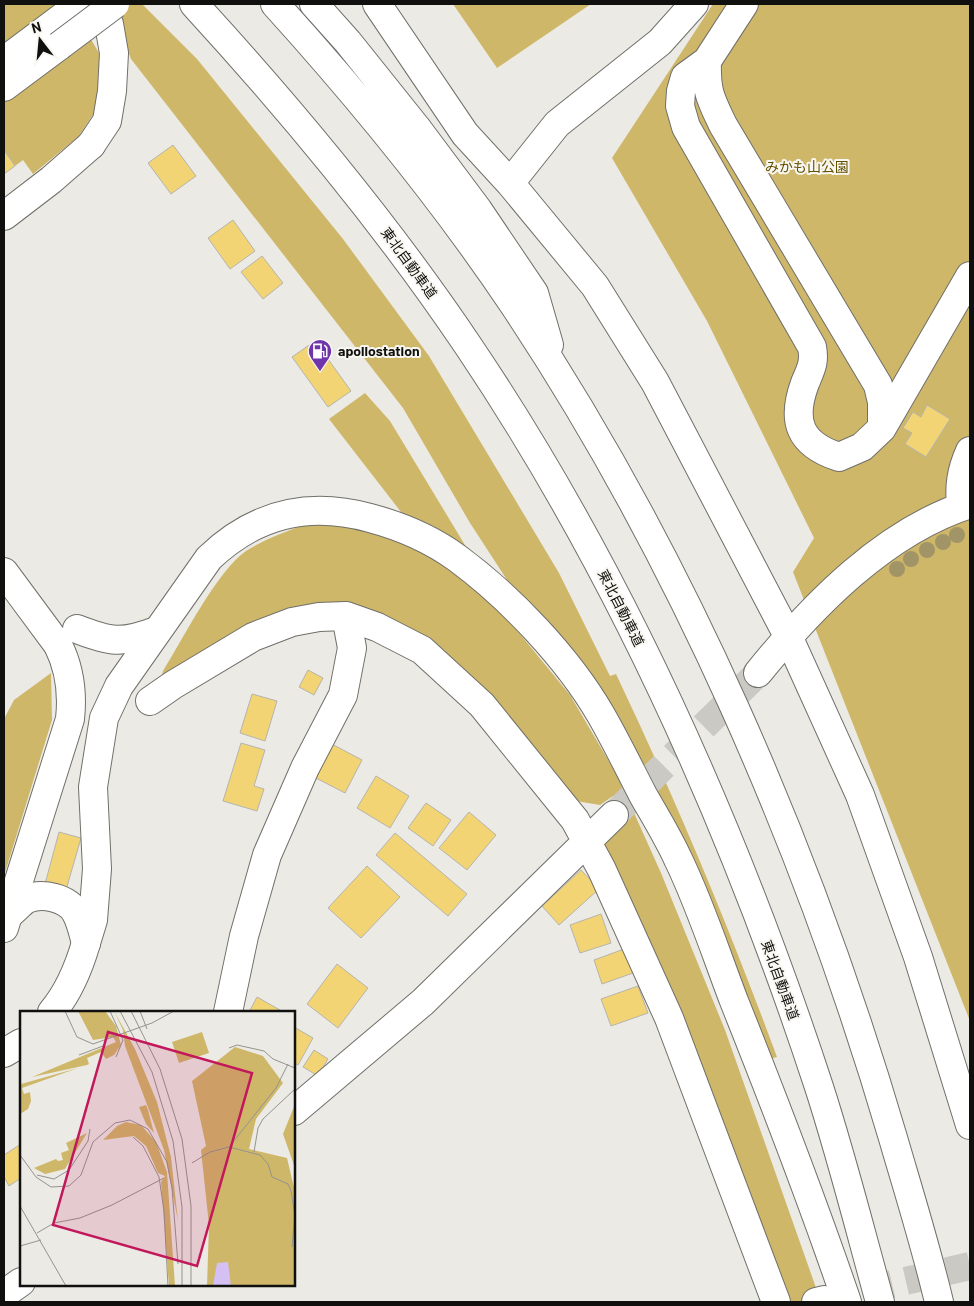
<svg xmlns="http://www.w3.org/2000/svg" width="974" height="1306" font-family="Barlow,'Noto Sans JP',sans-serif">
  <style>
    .green { fill: #cfb769 }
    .building { fill: #f2d474; stroke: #b5b4ae }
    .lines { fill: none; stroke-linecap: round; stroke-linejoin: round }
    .minor-tunnel { stroke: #cbc9c4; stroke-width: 28; stroke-dasharray: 28 14; stroke-linecap: butt }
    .minor-casing { stroke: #706f69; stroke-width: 30 }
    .major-casing { stroke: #706f69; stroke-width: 30 }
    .highway-casing { stroke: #706f69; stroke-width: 30 }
    .minor { stroke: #fff; stroke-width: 28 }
    .major { stroke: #fff; stroke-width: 28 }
    .highway { stroke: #fff; stroke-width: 28 }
    .highway-bridge-casing { stroke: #706f69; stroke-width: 30; stroke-linecap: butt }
    .highway-bridge { stroke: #fff; stroke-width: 28 }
    .tree { fill: #a19567 }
    .labels { text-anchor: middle; stroke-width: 4; stroke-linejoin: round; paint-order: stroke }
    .park-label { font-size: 14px; fill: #634f00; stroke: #f9f7f1 }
    .street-label { font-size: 14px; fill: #10100e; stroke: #f9f7f1 }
    .poi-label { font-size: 14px; font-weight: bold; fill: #10100e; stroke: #f9f7f1; text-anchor: start }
    .inset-road { fill: none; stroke: #94938e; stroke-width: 1 }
    .view { fill: #c2185b; fill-opacity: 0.15; stroke: #c2185b; stroke-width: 2.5 }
    .inset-edge { fill: none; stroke: #10100e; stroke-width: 2.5 }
  </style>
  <rect width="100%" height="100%" fill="#eceae4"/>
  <path class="green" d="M4,4H70L105,63L98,107L79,136L33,174L23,160L15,166L4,150Z
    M111,4H142L197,59L343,239L429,356L559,573L610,676L616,674C676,800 729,927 777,1057L770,1059L691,863L470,523L403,408L131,59Z
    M453,4H591L497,68Z
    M713,4H970V1021L793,572L814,538L707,321L612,158Z
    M365,393L390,421L468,550L424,527L401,512L329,419Z
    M306,524L372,526L431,553L496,605L570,695L617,775L661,873L725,1030L821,1302H783L597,844L622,815L613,796L600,805L576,801L567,796L444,650L402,627L348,604L315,603L298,609L159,687L163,671C183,639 217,571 246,551C265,539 285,532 306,524Z
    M51,673L52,720L4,876V719L14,700Z"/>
  <path class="building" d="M173,145L196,176L171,194L148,163Z
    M4,150L15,166L4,174Z
    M233,220L255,251L230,269L208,238Z
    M262,256L283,283L263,299L241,272Z
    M315,341L351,391L328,407L292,357Z
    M927,405L950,419L926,457L905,444L912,433L903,428L913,412L921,417Z
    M308,670L323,678L314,695L299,687Z
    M252,694L277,701L265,741L240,733Z
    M328,742L362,760L345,793L310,775Z
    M241,743L265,750L254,786L264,789L257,811L223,801Z
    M376,776L409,796L390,828L357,808Z
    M426,803L451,820L433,846L408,828Z
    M469,812L496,835L467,870L439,848Z
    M59,832L81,838L66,890L45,884Z
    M395,833L467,894L448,916L376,855Z
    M367,866L400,897L361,938L328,908Z
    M581,870L599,889L559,925L542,906Z
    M601,914L611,943L580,953L570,925Z
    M624,949L633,973L602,984L594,960Z
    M337,964L368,988L338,1028L307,1004Z
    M638,986L648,1013L611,1026L601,999Z
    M257,997L280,1010L279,1012H249Z
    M294,1027L313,1038L298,1065L294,1063Z
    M314,1050L328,1059L318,1076L303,1067Z
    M21,1144V1178L9,1186L4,1177V1155Z"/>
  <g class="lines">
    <path class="minor-tunnel" d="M614,815L758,673
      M824,1300L970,1266"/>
    <g class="minor-casing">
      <path id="minor" d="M377,4L465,134L510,183L595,286L655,382L788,636L860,795L918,957L970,1125
        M744,4L707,61L685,77L681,91L680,106L686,127L812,347C815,362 811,369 805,383C791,421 799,444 839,457L862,447L882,428L970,276
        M707,61C706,91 710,98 723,125L878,385L882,402V428
        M510,183L557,124L660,42L694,4
        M4,216L51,180L91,145
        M961,507C959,486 961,471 970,451
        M4,572L58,645
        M77,629C110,642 122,644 156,631
        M758,673C813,605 885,531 970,504
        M150,701L173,685L253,637L292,622L319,617L346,616L377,627L422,650L482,705L575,820L602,870L669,1018L776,1302
        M9,914C15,910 21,902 27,899C42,892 68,898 76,913C81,922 83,933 86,943
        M228,1012L244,936L267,855L305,768L343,695L352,648L346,616
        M294,1111L423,1002L614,815
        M4,1294L21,1282
        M816,1302L824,1300"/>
    </g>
    <g class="major-casing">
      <path id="major" d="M52,1012C69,992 79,967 86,943
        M4,1053L21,1043"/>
    </g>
    <g class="highway-casing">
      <path id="highway" d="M194,4C293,112 387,225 469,347C621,573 734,828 819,1087C842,1158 860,1230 880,1302
        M275,4C361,99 443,199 514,305C682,557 808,849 893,1138C909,1193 926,1247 939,1302
        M314,4L348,42L416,127L478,210L534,293L549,345
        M4,61L80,4
        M4,87L59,46
        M91,145L107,121L112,91L114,53L109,24L98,4
        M4,928L70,719C73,692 70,669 58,645
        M86,943L93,920L97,869L93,787L104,718L119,686L209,558C255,514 308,501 370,518C400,526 431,539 457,558C510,597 568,658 601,715C616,741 629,768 643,795C655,816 668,837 678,859C700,904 716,954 734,1001C774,1101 812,1200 847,1302"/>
    </g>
    <use href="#minor" class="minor"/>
    <use href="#major" class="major"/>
    <use href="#highway" class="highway"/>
    <g class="highway-bridge-casing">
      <path id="highway-bridge" d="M59,46L115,4"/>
    </g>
    <use href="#highway-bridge" class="highway-bridge"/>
  </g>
  <g class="tree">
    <circle cx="957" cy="535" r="8"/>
    <circle cx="943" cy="542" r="8"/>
    <circle cx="927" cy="550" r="8"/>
    <circle cx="911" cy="559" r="8"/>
    <circle cx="897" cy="569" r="8"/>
  </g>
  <defs>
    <g id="fuel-pin" transform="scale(1.25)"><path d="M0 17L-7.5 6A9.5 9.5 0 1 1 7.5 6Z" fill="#7035ab" stroke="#f9f7f1"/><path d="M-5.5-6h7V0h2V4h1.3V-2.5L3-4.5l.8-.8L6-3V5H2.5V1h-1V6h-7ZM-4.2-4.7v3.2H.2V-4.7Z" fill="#fff"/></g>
  </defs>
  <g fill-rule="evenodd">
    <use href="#fuel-pin" x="320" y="351"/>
  </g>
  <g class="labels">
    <g class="park-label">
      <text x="807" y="172">みかも山公園</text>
    </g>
    <g class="street-label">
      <text transform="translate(409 263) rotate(54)" y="5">東北自動車道</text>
      <text transform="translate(621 608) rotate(63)" y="5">東北自動車道</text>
      <text transform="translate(780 980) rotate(70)" y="5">東北自動車道</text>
    </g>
    <g class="poi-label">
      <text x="338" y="356">apollostation</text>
    </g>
  </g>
  <g transform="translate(20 1011)">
    <rect width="275" height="275" fill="#eceae4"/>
    <path d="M58,0H85L96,15L101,34L94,44L86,48L81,41L67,47L69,53L67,54L12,66L96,31L93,26L73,29ZM94,0L115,38L137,91L151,146L158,210L144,139L105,35L103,19ZM182,21L189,42L159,52L152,31ZM215,36L243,45L263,72L236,108L229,138L267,147L275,181V275H187L189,214L181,139L186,135L172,70ZM58,57L2,77L4,83L10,81L11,90L8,98L0,103L1,73ZM275,93V157L263,123ZM126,94L128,99L134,122L126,113L119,96ZM106,111L121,114L136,131L147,161L155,275H149L141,171L145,165L138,162L126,135L114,125L83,129L97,115ZM67,122L45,158L25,163L14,157L36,148L38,150L43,149L41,142L49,139L46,132Z" fill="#cfb769"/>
    <path d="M208,251L211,275H193L197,252Z" fill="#d4c0f3"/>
    <path class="inset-road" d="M45,0L57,26L73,33L132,12L154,0M90,0L103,29L96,46M100,0L132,61L153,130L162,196V275M111,0L140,58L162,128L171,195V275M120,0L127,18M209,37L217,34L244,40L253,48L275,57M59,44L83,35M113,126L123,135L139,166L144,200L148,275M209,136L256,77L268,53M234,141L238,117L243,108L275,78M0,144L16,166L31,176L49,175L61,164M172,152L190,141L209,136L240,144L248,153L252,166L268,173L271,180L275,204L272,236M49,159L68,130L70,118M17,164L34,168L49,159M61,164L73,131L95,112L110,109L128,118L147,151L152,177L158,253M0,195L46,275M17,222L34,212L60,207L92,194L144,167M0,235L21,229"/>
    <path class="view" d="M88,21L232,62L177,255L33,214Z"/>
    <rect width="275" height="275" class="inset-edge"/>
  </g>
  <rect width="974" height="1306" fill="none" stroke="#10100e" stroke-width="10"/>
  <g transform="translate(40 40) rotate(344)" stroke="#f9f7f1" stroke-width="4" paint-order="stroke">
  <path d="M0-4L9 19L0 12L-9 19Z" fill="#10100e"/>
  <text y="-8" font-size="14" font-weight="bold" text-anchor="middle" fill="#10100e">N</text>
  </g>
</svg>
